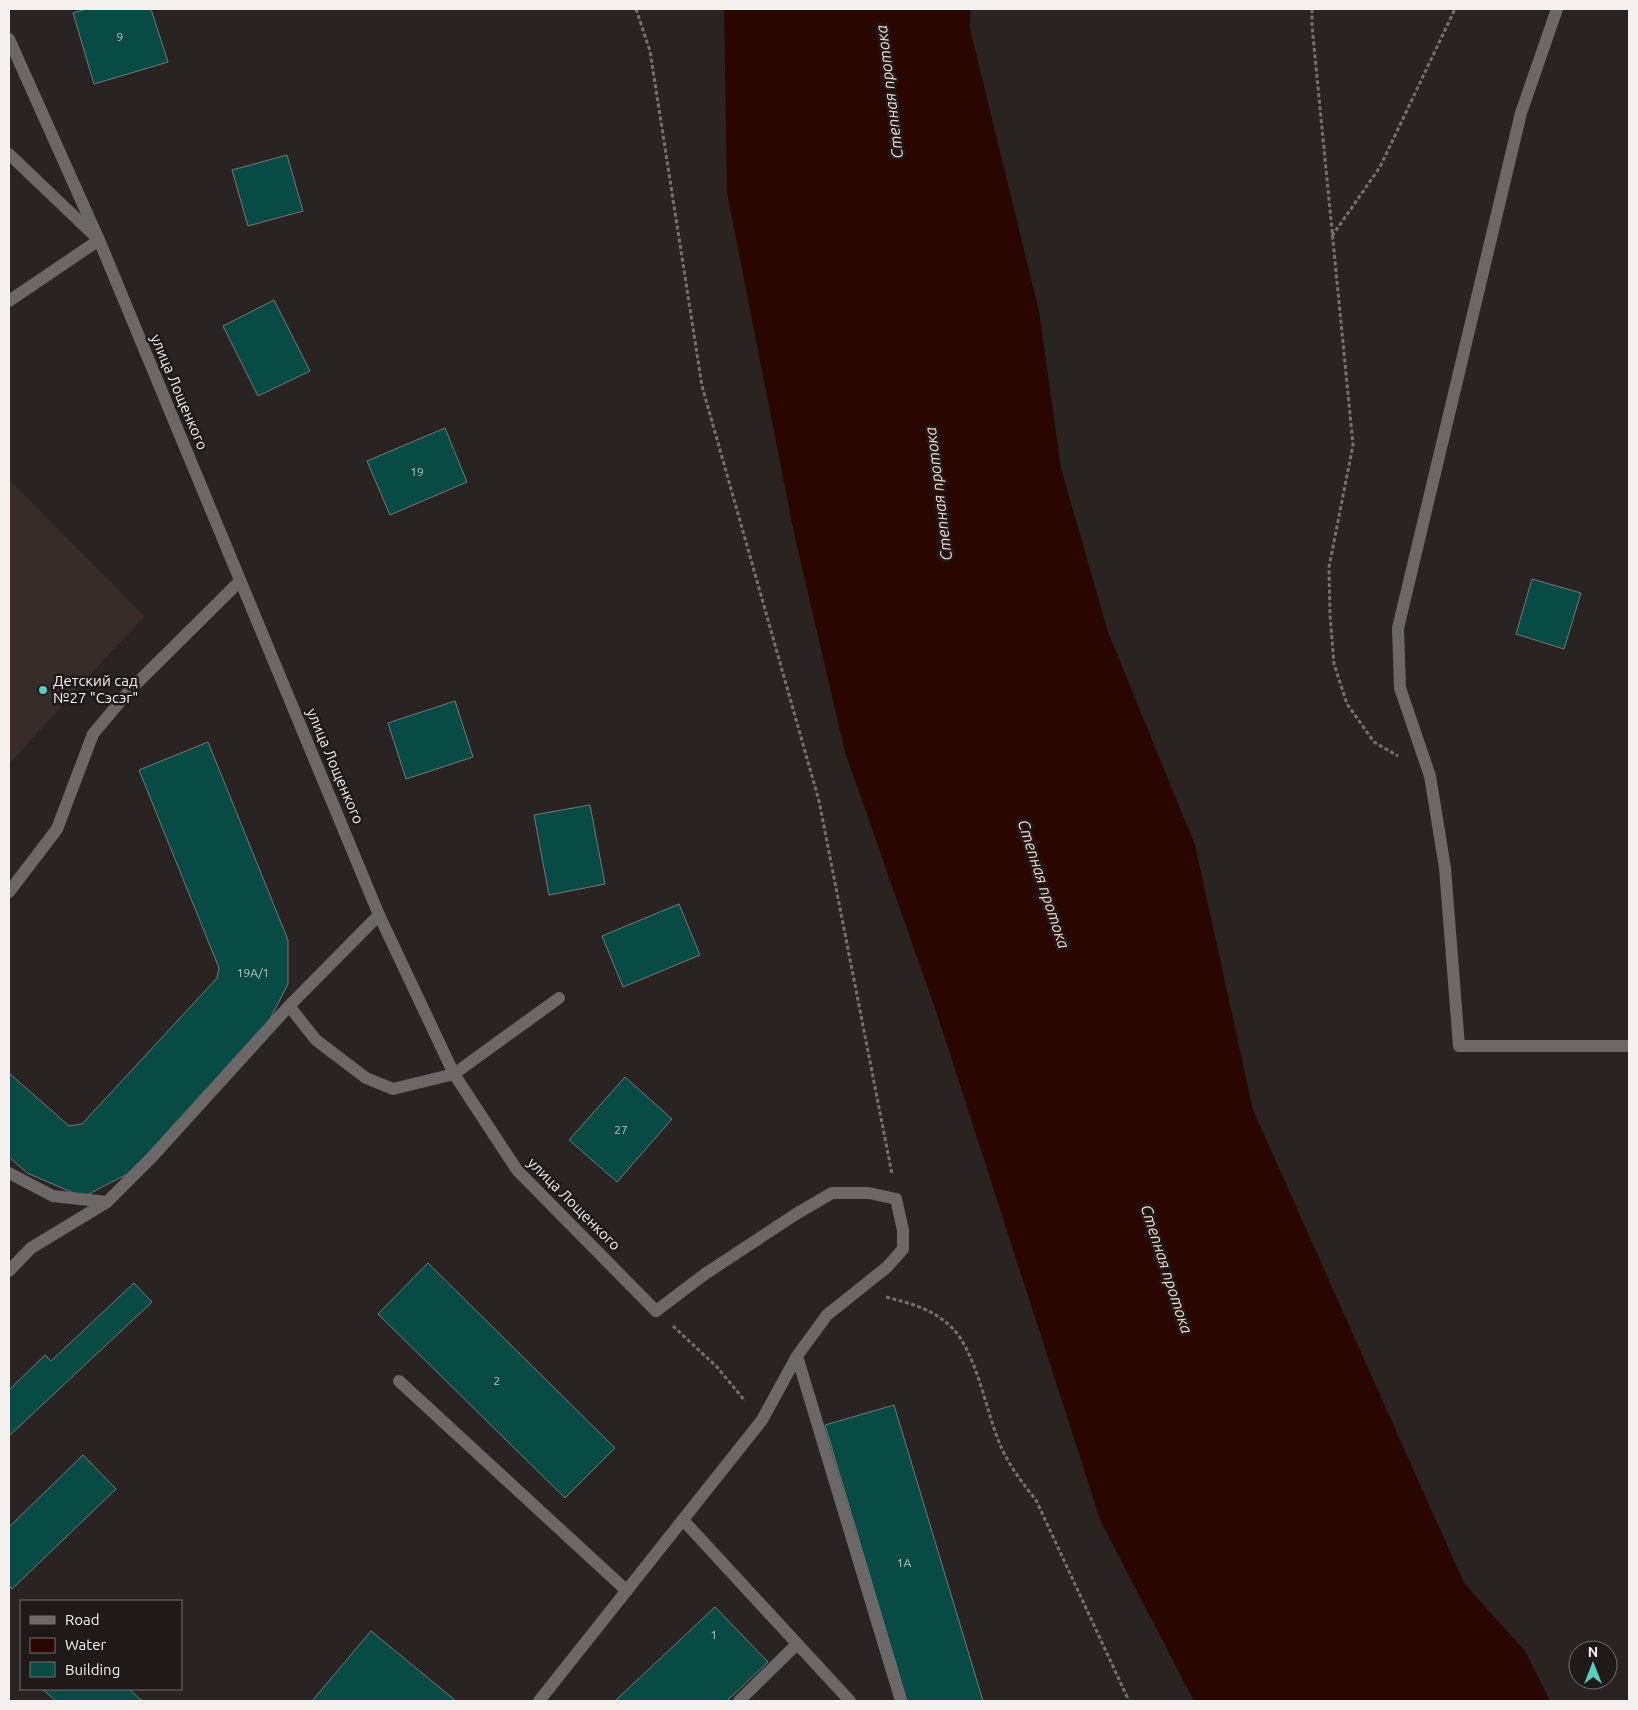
<svg xmlns="http://www.w3.org/2000/svg" width="1638" height="1710" font-family="Ubuntu,sans-serif">
  <style>
    .built { fill: #372c28 }
    .water { fill: #290600 }
    .building { fill: #074b44; stroke: #737a78 }
    .lines { fill: none; stroke-linecap: round; stroke-linejoin: round }
    .path { stroke: #75706e; stroke-width: 3; stroke-dasharray: 4 2.5; stroke-linecap: butt }
    .service { stroke: #6b6867; stroke-width: 12 }
    .minor { stroke: #6b6867; stroke-width: 12 }
    .poi-dot { fill: #58cebf; stroke: #1f1a19; stroke-width: 2 }
    .labels { text-anchor: middle; stroke-width: 5; stroke-linejoin: round; paint-order: stroke }
    .number-label { font-size: 12px; fill: #b9c8c4 }
    .street-label { font-size: 15px; fill: #f4f1ef; stroke: #1f1a19 }
    .poi-label { font-size: 15px; fill: #f4f1ef; stroke: #1f1a19; text-anchor: start }
    .water-label { font-size: 16px; font-style: italic; fill: #f6d8cc; stroke: #1f1a19 }
  </style>
  <rect width="100%" height="100%" fill="#292422"/>
  <path class="built" d="M9,480L144,616L9,764Z"/>
  <path class="water" d="M724,9H970V29L1039,311L1061,468L1108,632L1195,845L1253,1110L1464,1583L1525,1651L1550,1701H1194L1101,1522L938,1017L845,752L794,533L727,193Z"/>
  <path class="building" d="M86,9H151L168,62L94,84L73,13Z
    M287,155L303,211L248,226L232,170Z
    M274,300L310,371L258,396L223,326Z
    M445,428L467,482L390,515L367,461Z
    M1532,579L1581,593L1564,649L1516,634Z
    M455,701L473,757L406,779L388,723Z
    M208,742L288,940V984L267,1025L133,1171L83,1197L27,1173L9,1157V1073L69,1126L82,1124L217,978L219,968L139,770Z
    M590,805L605,884L549,895L534,815Z
    M679,904L700,955L623,987L602,936Z
    M625,1077L672,1119L617,1182L569,1140Z
    M428,1263L615,1448L565,1498L378,1314Z
    M134,1283L152,1302L9,1436V1390L45,1355L51,1361Z
    M894,1405L983,1701H907L825,1425Z
    M83,1455L116,1489L12,1589L9,1585V1527Z
    M715,1607L768,1662L727,1701H615Z
    M371,1631L456,1701H312Z
    M42,1689H129L142,1701H56Z"/>
  <g class="lines">
    <path class="path" d="M636,9L650,51L702,386L819,801L892,1174
      M1312,9V26L1353,445L1329,567L1330,615L1334,664L1347,704L1374,742L1398,756
      M1332,236L1380,167L1455,9
      M886,1297C909,1303 930,1308 948,1324C977,1348 986,1415 1002,1449C1011,1468 1023,1484 1036,1500L1129,1701
      M673,1326L717,1367L745,1401"/>
    <path class="service" d="M1557,9L1521,113L1398,628L1400,688L1430,776L1445,868L1459,1046H1629
      M9,39L99,240L379,915L454,1074L517,1170L656,1311
      M9,154L99,240L9,301
      M797,1356L901,1701
      M399,1381L627,1591
      M683,1520L850,1701
      M539,1701L762,1420L797,1356L827,1315L887,1267L903,1249V1230L896,1199
      M739,1701L797,1644"/>
    <path class="minor" d="M9,892L57,829L93,734L129,691L240,581
      M289,1006L316,1040L366,1078L393,1089L454,1074L559,998
      M9,1173L53,1196L107,1202
      M9,1271L31,1248L107,1202L152,1157L289,1006L379,915
      M656,1311L705,1274L796,1214L832,1193H869L896,1199"/>
  </g>
  <circle class="poi-dot" cx="43" cy="690" r="5"/>
  <g class="labels">
    <g class="number-label">
      <text x="120" y="41">9</text>
      <text x="417" y="476">19</text>
      <text x="253" y="977">19А/1</text>
      <text x="621" y="1134">27</text>
      <text x="497" y="1385">2</text>
      <text x="904" y="1567">1А</text>
      <text x="714" y="1639">1</text>
    </g>
    <g class="street-label">
      <text transform="translate(179 392) rotate(67)" y="5">улица Лощенкого</text>
      <text transform="translate(335 766) rotate(67)" y="5">улица Лощенкого</text>
      <text transform="translate(574 1204) rotate(45)" y="5">улица Лощенкого</text>
    </g>
    <g class="poi-label">
      <text x="53" y="686">Детский сад<tspan x="53" dy="17">№27 "Сэсэг"</tspan></text>
    </g>
    <g class="water-label">
      <text transform="translate(889 92) rotate(-97)" y="6">Степная протока</text>
      <text transform="translate(938 494) rotate(-97)" y="6">Степная протока</text>
      <text transform="translate(1044 884) rotate(72)" y="6">Степная протока</text>
      <text transform="translate(1167 1269) rotate(72)" y="6">Степная протока</text>
    </g>
  </g>
  <rect width="1638" height="1710" fill="none" stroke="#f4f1ef" stroke-width="20"/>
  <rect x="20" y="1600" width="162" height="90" fill="#1f1a19" stroke="#74706f"/>
  <rect x="30" y="1616" width="25" height="8" fill="#6b6867" stroke="#74706f"/>
  <text x="65" y="1625" font-size="15" fill="#f4f1ef">Road</text>
  <rect x="30" y="1638" width="25" height="15" fill="#290600" stroke="#74706f"/>
  <text x="65" y="1650" font-size="15" fill="#f4f1ef">Water</text>
  <rect x="30" y="1662" width="25" height="15" fill="#074b44" stroke="#74706f"/>
  <text x="65" y="1675" font-size="15" fill="#f4f1ef">Building</text>
  <g transform="translate(1593 1665)"><circle r="24" fill="#1f1a19" stroke="#74706f"/>
  <path d="M0-4L9 19L0 12L-9 19Z" fill="#58cebf"/>
  <text y="-8" font-size="14" font-weight="bold" text-anchor="middle" fill="#f4f1ef">N</text>
  </g>
</svg>
